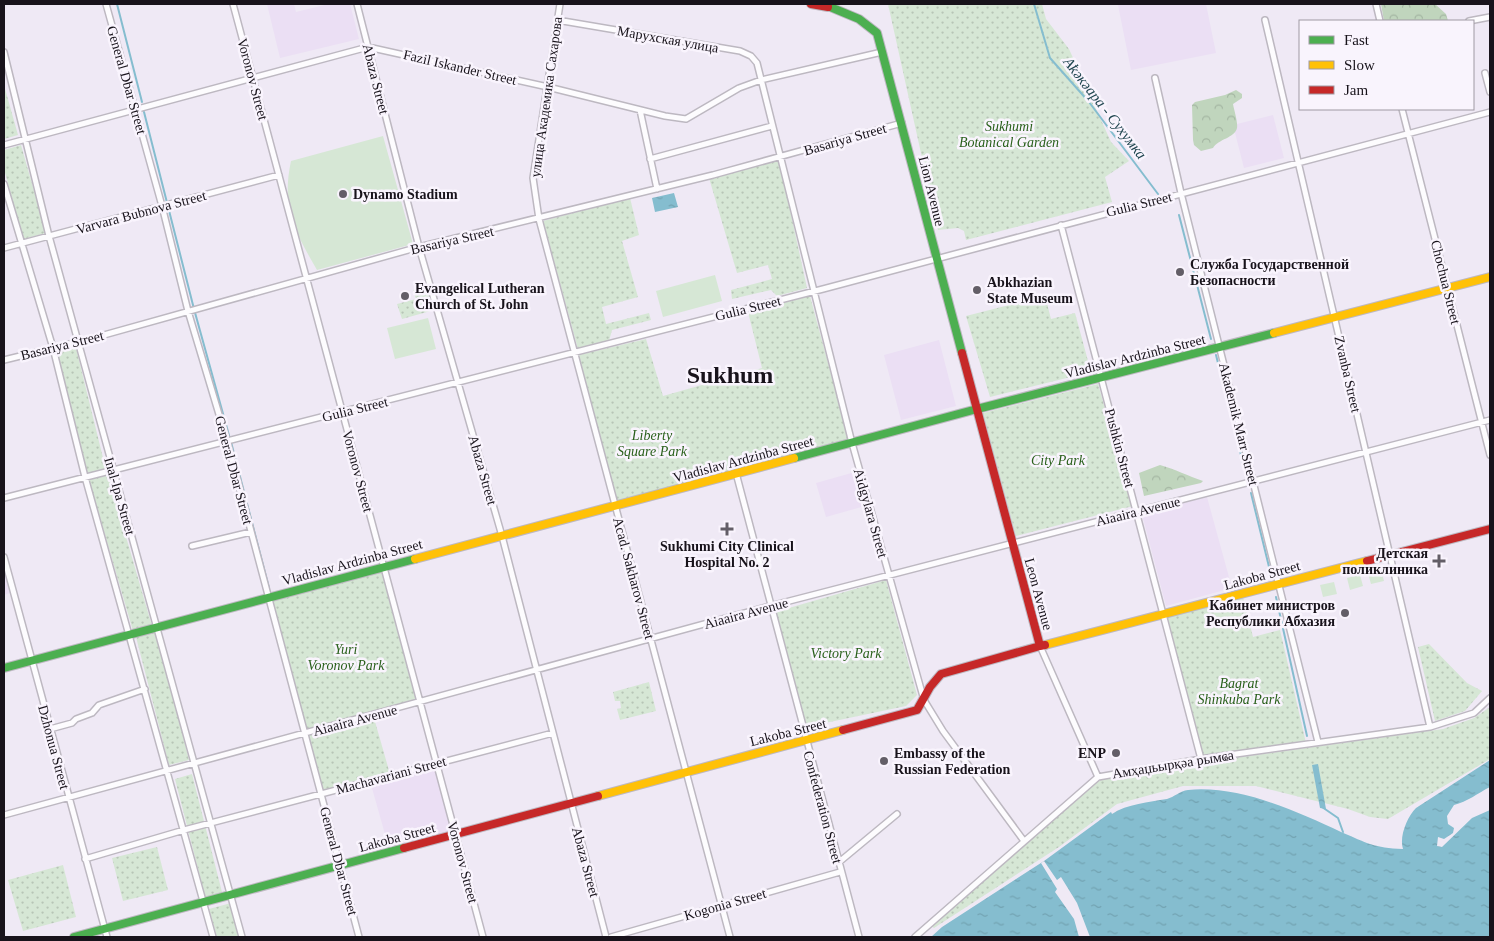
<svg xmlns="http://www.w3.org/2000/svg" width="1494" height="941" font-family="'Times New Roman',serif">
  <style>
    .built { fill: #ebdff4 }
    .green { fill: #d6e7d5 }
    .forest { fill: url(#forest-crowns) }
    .park { fill: url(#park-dots) }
    .water { fill: url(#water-ripples) }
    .pier { fill: #efe9f5 }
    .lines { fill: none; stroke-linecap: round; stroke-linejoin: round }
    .stream { stroke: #85bdcf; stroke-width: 2 }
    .street-casing { stroke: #bdb8c1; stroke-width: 8 }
    .fast-casing { stroke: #bdb8c1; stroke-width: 10 }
    .slow-casing { stroke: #bdb8c1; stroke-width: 10 }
    .jam-casing { stroke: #bdb8c1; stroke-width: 10 }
    .street { stroke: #fdfcfe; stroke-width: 5 }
    .fast { stroke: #4caf50; stroke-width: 8 }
    .slow { stroke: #ffc107; stroke-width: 8 }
    .jam { stroke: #c62828; stroke-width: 8 }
    .poi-dot { fill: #635e67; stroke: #f9f4fd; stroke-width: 2 }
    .labels { text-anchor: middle; stroke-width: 5; stroke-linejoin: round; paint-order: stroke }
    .street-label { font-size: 14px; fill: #18131b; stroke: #f9f4fd }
    .park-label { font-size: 14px; font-style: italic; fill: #29601b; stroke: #f9f4fd }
    .poi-label { font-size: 14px; font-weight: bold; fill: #18131b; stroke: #f9f4fd; text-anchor: start }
    .water-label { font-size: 15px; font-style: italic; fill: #204650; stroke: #f9f4fd }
    .town-label { font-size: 24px; font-weight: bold; fill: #18131b; stroke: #f9f4fd }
  </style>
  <defs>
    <pattern id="forest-crowns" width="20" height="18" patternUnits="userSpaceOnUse" patternTransform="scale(1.25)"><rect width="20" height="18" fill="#c0d5bd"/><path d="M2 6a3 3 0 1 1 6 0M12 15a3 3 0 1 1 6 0" fill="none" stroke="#a4b6a2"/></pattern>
    <pattern id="park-dots" width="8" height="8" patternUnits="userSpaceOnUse" patternTransform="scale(1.25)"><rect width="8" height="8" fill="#d6e7d5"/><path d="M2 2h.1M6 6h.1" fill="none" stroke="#b7c5b6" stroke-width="1.8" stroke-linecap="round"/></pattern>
    <pattern id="water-ripples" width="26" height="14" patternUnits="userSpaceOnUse" patternTransform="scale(1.25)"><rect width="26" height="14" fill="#85bdcf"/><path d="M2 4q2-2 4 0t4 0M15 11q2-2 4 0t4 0" fill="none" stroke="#72a2b1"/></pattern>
  </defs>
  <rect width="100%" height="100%" fill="#efe9f5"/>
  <path class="built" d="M267,4H294L296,12L329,4H350L359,39L280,58Z
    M1206,4L1216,53L1131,70L1118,5Z
    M1273,115L1284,158L1244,168L1233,125Z
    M939,340L956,406L901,420L884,355Z
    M855,472L865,506L826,517L816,483Z
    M1207,497L1232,588L1166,606L1142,514Z
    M4,557L13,592L4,595Z
    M436,763L455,835L390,852L370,781Z"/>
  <path class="green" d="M383,136L413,244L317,270C295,232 281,207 291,161Z
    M715,275L722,301L663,317L656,291Z
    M428,318L436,349L395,359L387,328Z
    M1381,570L1384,581L1371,584L1368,573Z
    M1360,575L1363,586L1350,590L1347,578Z
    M1334,582L1337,594L1323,597L1320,585Z"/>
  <path class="forest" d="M1381,4H1435L1446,14L1448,21H1384Z
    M1236,90L1242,94V98L1233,104C1234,110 1238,122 1237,128C1235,138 1218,139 1213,148L1201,151L1194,145L1193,140L1192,105L1195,102L1225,95Z
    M1160,465C1175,469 1188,476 1203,481L1201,483L1144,496L1139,473Z"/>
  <path class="park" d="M888,4H1042L1046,19L1069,49L1111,142L1129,161L1105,177L1112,202L966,240L964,231L958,228L938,230Z
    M4,85L18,135L4,139Z
    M21,145L46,233L23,239L4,169V150Z
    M779,159L807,288L777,296L771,290L732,299L731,290L772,279L768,265L737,273L709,178Z
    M630,198L639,235L622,241L638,297L602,307L606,324L649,313L651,320L612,330L609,341L578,349L543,221Z
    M427,286L434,310L402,319L397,304L416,299L413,290Z
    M810,296L849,441L616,504L579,355L646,339L663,396L762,368L748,312Z
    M1045,296L1051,319L1075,313L1091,372L990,397L966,316Z
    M76,348L106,470L87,474L57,352Z
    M1098,384L1133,506L1016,536L983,413Z
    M108,475L152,626L133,631L89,480Z
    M383,567L420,702L305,734L268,598Z
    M886,580L917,695L906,706L806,727L775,612Z
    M1242,593L1253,637L1280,630L1306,743L1201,759L1164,614Z
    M157,632L189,760L169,765L136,637Z
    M1429,644L1467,683L1482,691L1465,711L1435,721L1418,647Z
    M649,682L656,711L620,720L617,709L621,708L620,701H615L613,692Z
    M1490,707V759L1388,819L1370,817L1348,809L1256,786H1183L1117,804L1059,847L934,928L928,924L1105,776L1443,729L1474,718Z
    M374,718L390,774L323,791L308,735Z
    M192,774L223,896L206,900L175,779Z
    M157,847L168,890L123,901L112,858Z
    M63,865L76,917L23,931L8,880Z
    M231,903L240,937H217L209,909Z"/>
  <path class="water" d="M674,193L678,207L655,212L652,198Z
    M1490,760V787C1478,793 1467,802 1454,805L1447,816L1448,824L1454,828L1453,833L1444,839L1438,837L1437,846L1442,847L1472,818L1490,810V937H931L942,927L1044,861L1111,812L1112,814C1127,804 1149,802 1167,799C1174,797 1180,791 1188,790C1239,785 1296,811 1341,832C1367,843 1374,848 1403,849C1399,837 1407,817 1416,808Z
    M1318,764L1326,809L1320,808L1312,765Z"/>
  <path class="pier" d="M1044,861L1057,880L1061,877L1077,903L1090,937H1079L1074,919L1055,892L1057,889L1041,863Z"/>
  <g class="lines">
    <path class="stream" d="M117,4L142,102
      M1034,4L1050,58L1089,102L1158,194
      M144,112L194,309L230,439
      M1179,215L1211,339
      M1216,355L1245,471
      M231,442L269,588
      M1251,493L1271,575
      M1276,597L1307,736
      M1322,807L1338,818L1343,832"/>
    <g class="street-casing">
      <path id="street" d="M106,4L162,206L188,311L227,441L359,937
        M233,4L483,937
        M357,4L419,247L502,536L606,937
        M560,4L533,178L539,219L730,937
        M1376,4L1380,21
        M557,20L740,51L751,56L757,63L852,443L924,700L943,731L1024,841
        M1265,20L1430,727
        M1469,21L1490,17
        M4,52L49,236L242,937
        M1485,73L1490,92
        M1155,78L1181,193L1318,742
        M1402,109L1490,455
        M640,110L657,189
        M4,145L368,47L548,87L665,116L686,119L739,88L761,80L882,52
        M650,159L772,126
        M4,184L53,348L85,477L213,937
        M1061,225L1201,759
        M4,248L279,175
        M4,360L86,340L419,247L713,175L902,123
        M736,473L859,937
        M4,498L823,289L1490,112
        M192,546L251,532
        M4,557L107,937
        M1040,646L1098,777
        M50,729L72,723L76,719L92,713L99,705L145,689
        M4,815L770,606L1490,420
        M85,859L184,830L553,733
        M838,863L897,814
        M611,937L840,872
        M915,937L1098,777L1207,758L1430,727L1474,713L1490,698"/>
    </g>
    <g class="fast-casing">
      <path id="fast" d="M823,4L859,19L877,33L962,353
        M977,409L1274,333
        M794,458L977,409
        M4,668L415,559
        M74,937L404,848"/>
    </g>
    <g class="slow-casing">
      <path id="slow" d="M1274,333L1490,277
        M415,559L794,458
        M1045,645L1367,561
        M598,796L843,730"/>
    </g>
    <g class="jam-casing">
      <path id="jam" d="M811,4L828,7
        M962,353L1040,646L1045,645
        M1367,561L1490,529
        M843,730L917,710L930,687L941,674L1040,646
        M404,848L598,796"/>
    </g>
    <use href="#street" class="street"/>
    <use href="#fast" class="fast"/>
    <use href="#slow" class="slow"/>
    <use href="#jam" class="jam"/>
  </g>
  <g class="poi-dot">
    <circle cx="343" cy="194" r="5"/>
    <circle cx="1180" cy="272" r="5"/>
    <circle cx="977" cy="290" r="5"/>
    <circle cx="405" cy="296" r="5"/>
    <path d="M724.5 521.5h5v5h5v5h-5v5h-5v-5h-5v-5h5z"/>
    <path d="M1436.5 553.5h5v5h5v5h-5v5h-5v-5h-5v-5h5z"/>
    <circle cx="1345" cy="613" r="5"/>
    <circle cx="1116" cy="753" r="5"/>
    <circle cx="884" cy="761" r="5"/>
  </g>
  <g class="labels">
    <g class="street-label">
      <text transform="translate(668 39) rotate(10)" y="5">Марухская улица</text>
      <text transform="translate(460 67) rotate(13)" y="5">Fazil Iskander Street</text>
      <text transform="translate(253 79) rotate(75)" y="5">Voronov Street</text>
      <text transform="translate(376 79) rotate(76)" y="5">Abaza Street</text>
      <text transform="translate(127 80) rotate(74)" y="5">General Dbar Street</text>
      <text transform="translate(546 97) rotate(-82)" y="5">улица Академика Сахарова</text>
      <text transform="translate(845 139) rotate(-16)" y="5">Basariya Street</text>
      <text transform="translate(932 191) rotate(76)" y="5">Lion Avenue</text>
      <text transform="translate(1139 204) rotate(-14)" y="5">Gulia Street</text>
      <text transform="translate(141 212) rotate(-15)" y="5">Varvara Bubnova Street</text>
      <text transform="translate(452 240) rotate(-13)" y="5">Basariya Street</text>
      <text transform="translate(1446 282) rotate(76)" y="5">Chochua Street</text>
      <text transform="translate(748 308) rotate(-14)" y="5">Gulia Street</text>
      <text transform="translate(62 345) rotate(-14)" y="5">Basariya Street</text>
      <text transform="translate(1135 356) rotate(-14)" y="5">Vladislav Ardzinba Street</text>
      <text transform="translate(1348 374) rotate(77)" y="5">Zvanba Street</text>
      <text transform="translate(355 409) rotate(-14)" y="5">Gulia Street</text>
      <text transform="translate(1239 424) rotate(76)" y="5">Akademik Marr Street</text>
      <text transform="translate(1120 448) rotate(75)" y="5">Pushkin Street</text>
      <text transform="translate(743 459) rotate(-15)" y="5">Vladislav Ardzinba Street</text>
      <text transform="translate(234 470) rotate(75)" y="5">General Dbar Street</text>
      <text transform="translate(483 470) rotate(74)" y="5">Abaza Street</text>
      <text transform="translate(358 471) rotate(75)" y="5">Voronov Street</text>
      <text transform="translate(120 496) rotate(74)" y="5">Inal-Ipa Street</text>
      <text transform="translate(1138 511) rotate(-14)" y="5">Aiaaira Avenue</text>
      <text transform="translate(871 513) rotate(74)" y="5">Aidgylara Street</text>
      <text transform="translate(352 562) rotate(-15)" y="5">Vladislav Ardzinba Street</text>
      <text transform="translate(1262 575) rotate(-15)" y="5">Lakoba Street</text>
      <text transform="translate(634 578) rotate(75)" y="5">Acad. Sakharov Street</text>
      <text transform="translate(1039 594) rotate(75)" y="5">Leon Avenue</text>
      <text transform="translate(746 613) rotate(-15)" y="5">Aiaaira Avenue</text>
      <text transform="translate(355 720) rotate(-15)" y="5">Aiaaira Avenue</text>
      <text transform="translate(788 732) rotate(-14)" y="5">Lakoba Street</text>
      <text transform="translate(54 747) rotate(75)" y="5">Dzhonua Street</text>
      <text transform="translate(1173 764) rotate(-9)" y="5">Амҳаџьырқәа рымҩа</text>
      <text transform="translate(391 775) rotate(-15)" y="5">Machavariani Street</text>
      <text transform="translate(823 807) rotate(75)" y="5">Confederation Street</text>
      <text transform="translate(397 837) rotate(-15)" y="5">Lakoba Street</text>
      <text transform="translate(339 861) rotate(75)" y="5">General Dbar Street</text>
      <text transform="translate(463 862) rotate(75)" y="5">Voronov Street</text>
      <text transform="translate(586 862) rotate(75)" y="5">Abaza Street</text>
      <text transform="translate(725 904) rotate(-16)" y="5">Kogonia Street</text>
    </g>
    <g class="park-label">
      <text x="1009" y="131">Sukhumi<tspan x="1009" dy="16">Botanical Garden</tspan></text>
      <text x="652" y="440">Liberty<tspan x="652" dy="16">Square Park</tspan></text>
      <text x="1058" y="465">City Park</text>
      <text x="346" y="654">Yuri<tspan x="346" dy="16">Voronov Park</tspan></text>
      <text x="846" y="658">Victory Park</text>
      <text x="1239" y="688">Bagrat<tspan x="1239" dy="16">Shinkuba Park</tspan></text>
    </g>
    <g class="poi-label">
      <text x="353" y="199">Dynamo Stadium</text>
      <text x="1190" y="269">Служба Государственной<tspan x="1190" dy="16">Безопасности</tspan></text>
      <text x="987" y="287">Abkhazian<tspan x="987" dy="16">State Museum</tspan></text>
      <text x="415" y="293">Evangelical Lutheran<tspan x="415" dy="16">Church of St. John</tspan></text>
      <text x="727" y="551" text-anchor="middle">Sukhumi City Clinical<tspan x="727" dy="16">Hospital No. 2</tspan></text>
      <text x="1428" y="558" text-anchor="end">Детская<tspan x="1428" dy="16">поликлиника</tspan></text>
      <text x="1335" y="610" text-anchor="end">Кабинет министров<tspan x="1335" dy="16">Республики Абхазия</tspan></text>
      <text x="894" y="758">Embassy of the<tspan x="894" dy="16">Russian Federation</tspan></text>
      <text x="1106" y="758" text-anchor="end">ENP</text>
    </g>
    <g class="water-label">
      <text transform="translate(1105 108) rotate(52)" y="5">Аҟәкәара - Сухумка</text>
    </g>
    <g class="town-label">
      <text x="730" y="383">Sukhum</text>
    </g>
  </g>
  <rect width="1494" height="941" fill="none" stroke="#18131b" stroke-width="10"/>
  <rect x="1299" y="20" width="175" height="90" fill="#f9f4fd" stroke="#9f9aa3"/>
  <rect x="1309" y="36" width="25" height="8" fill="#4caf50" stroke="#9f9aa3"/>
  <text x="1344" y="45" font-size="15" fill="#18131b">Fast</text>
  <rect x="1309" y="61" width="25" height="8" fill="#ffc107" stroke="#9f9aa3"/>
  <text x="1344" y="70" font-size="15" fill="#18131b">Slow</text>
  <rect x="1309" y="86" width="25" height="8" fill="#c62828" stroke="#9f9aa3"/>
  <text x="1344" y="95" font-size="15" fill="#18131b">Jam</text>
</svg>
